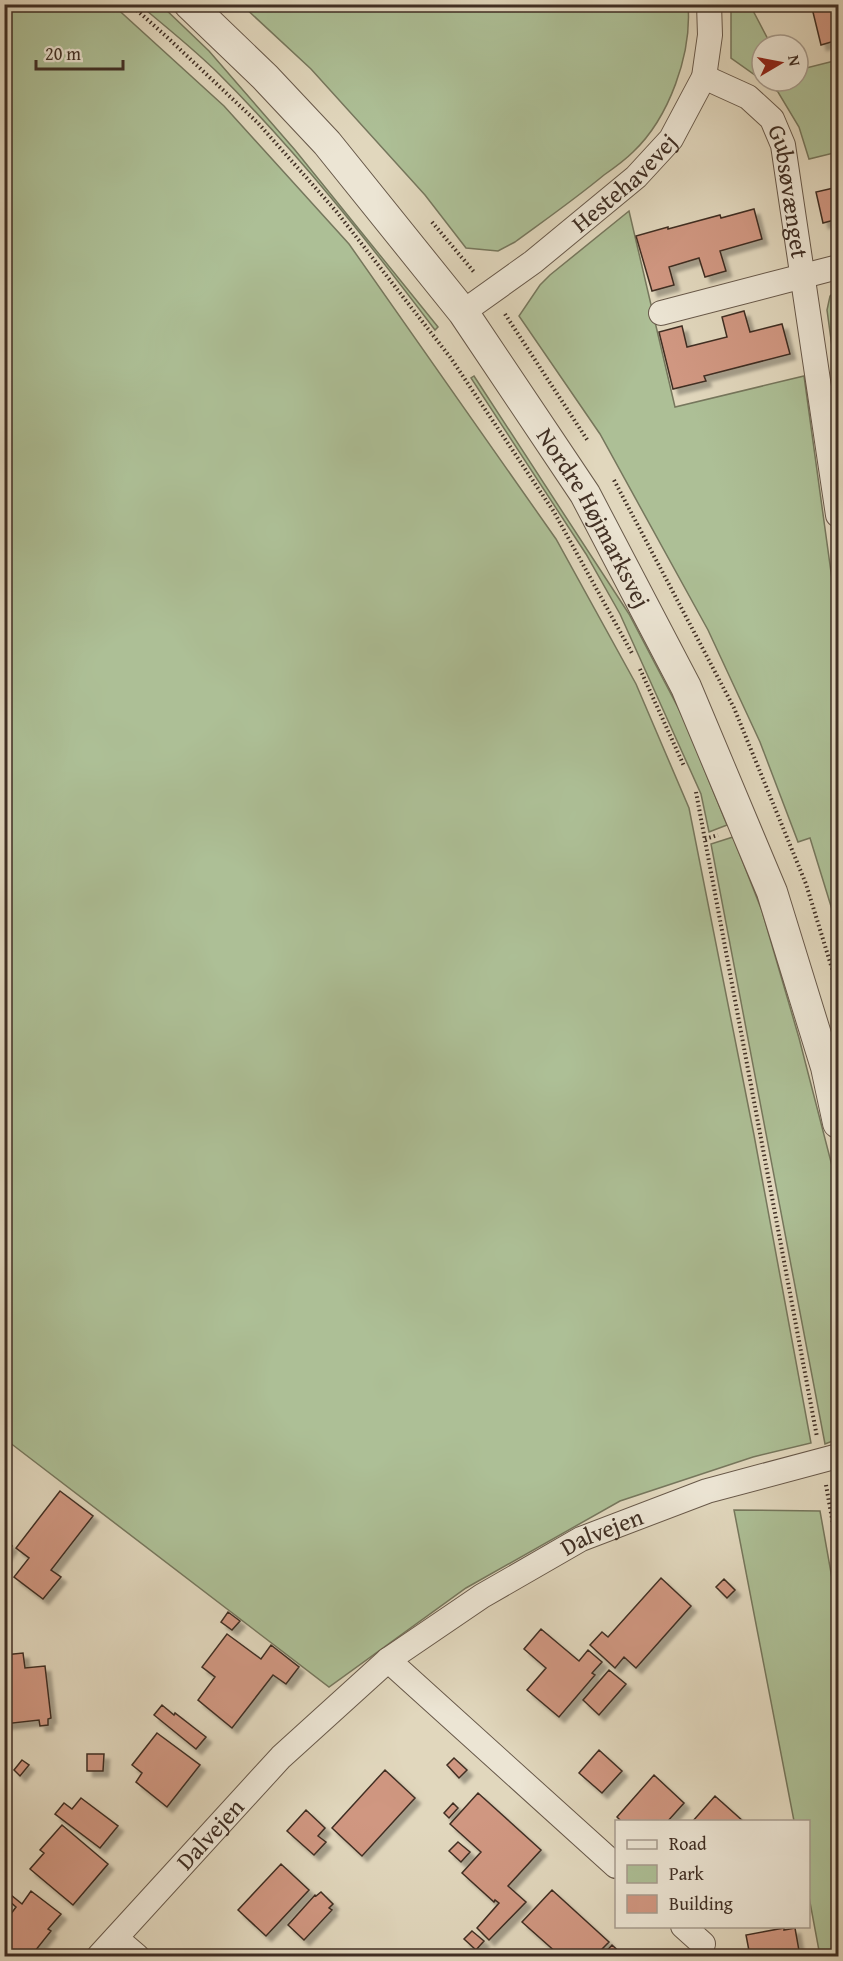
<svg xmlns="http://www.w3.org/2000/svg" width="843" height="1961" font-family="'Gentium Book Plus',serif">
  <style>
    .green { fill: #adbf96; stroke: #76775d; stroke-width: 1.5 }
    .building { fill: #d09781; stroke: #402f24; stroke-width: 1.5; filter: url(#shadow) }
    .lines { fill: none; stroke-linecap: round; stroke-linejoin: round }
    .minor-casing { stroke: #68594a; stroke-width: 26 }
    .tertiary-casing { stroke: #68594a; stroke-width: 32 }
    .path { stroke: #402f24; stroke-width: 4; stroke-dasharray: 1.5 3; stroke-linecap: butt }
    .minor { stroke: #ece5d4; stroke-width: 24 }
    .tertiary { stroke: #ece5d4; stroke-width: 30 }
    .labels { text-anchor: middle; stroke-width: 6; stroke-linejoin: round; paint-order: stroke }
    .street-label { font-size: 24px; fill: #402f24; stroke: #ece5d4 }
  </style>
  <defs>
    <filter id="shadow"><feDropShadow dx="5.5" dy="5.5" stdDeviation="1.5" flood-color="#0004"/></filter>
  </defs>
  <rect width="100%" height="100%" fill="#e1d7bd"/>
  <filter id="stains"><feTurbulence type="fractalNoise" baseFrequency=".00333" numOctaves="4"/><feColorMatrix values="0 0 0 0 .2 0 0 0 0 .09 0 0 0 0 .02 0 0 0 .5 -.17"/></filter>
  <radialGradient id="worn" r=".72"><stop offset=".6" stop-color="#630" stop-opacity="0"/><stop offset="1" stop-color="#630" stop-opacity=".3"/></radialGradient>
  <path class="green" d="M4,5H113L224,106L349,244L556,539L636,684L689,808L754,1135L811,1443L753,1457L620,1501L466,1588L329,1687L5,1439Z
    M140,5H161L209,51L295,150L438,327L435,330C368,241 298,153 219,74C195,50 167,28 140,5Z
    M688,5C692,54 669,118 633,152C624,161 614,168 604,175C575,199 545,220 515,242L498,251L466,248L425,195L311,69L242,5Z
    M731,5H750L771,45H762V80L731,58Z
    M838,60V152L809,159L799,127L778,92L763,81H798V70Z
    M629,211L675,407L804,376L838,623V929L810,838L798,842L760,742L708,630L600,434L519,316L540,285L550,275Z
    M838,288V391L827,310L830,296Z
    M474,376L629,614L683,717L727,825L709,832L701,794L620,614L586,554L471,378Z
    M733,837L762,911L799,1038L838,1189V1439L825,1444L711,844Z
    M734,1510L820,1511L838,1612V1956H820L809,1897L808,1822L794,1821Z"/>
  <path class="building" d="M811,4H838V40L821,45Z
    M838,187V219L823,223L816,192Z
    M754,209L762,239L720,251L726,271L705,277L699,258L669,267L674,285L652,291L636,236L668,227V229L720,215L721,218Z
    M744,311L750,332L782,324L790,354L704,376L706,381L673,389L659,332L682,326L687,347L727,337L722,317Z
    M60,1491L93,1516L51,1570L61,1577L43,1599L14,1577L29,1558L16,1548Z
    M4,1540L12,1546L4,1557Z
    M661,1578L691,1606L636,1668L624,1657L615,1668L590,1645L602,1632L608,1637Z
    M724,1579L735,1590L727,1598L716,1587Z
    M228,1612L240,1621L232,1630L221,1622Z
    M541,1629L579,1661L588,1650L602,1662L592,1673L595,1675L559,1717L527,1690L546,1668L524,1649Z
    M227,1634L261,1659L271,1645L299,1667L286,1684L273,1675L232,1728L198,1700L215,1677L202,1667Z
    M23,1653L25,1668L45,1666L51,1718L48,1719V1725L40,1726L39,1720L4,1724V1710H7L4,1691V1655Z
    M609,1670L626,1684L599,1715L583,1700Z
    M162,1705L174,1715L175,1713L206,1737L196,1749L154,1715Z
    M157,1733L200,1765L167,1807L136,1782L142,1773L132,1765Z
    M599,1750L622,1771L602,1793L579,1773Z
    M87,1754H104L103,1771H87Z
    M454,1758L467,1770L459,1778L447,1765Z
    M22,1760L29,1765L20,1776L14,1770Z
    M385,1770L415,1798L362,1856L332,1828Z
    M654,1775L684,1803L667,1822H622L617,1817Z
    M478,1793L541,1850L508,1886L526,1902L489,1940L477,1928L499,1903L495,1900L494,1902L462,1873L481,1852L450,1824Z
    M715,1796L744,1822H692Z
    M81,1798L118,1826L100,1848L55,1814L64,1803L72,1809Z
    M453,1803L458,1808L449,1818L444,1813Z
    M306,1810L325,1828L318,1836L326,1842L314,1855L287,1831Z
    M62,1825L108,1864L73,1905L30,1869L44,1853L40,1850Z
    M458,1842L470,1852L461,1862L449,1851Z
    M281,1864L309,1890L266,1936L238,1910Z
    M552,1890L609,1942L595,1956H556L558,1954L522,1922Z
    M31,1891L61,1914L48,1929L51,1931L31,1956H4V1923L16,1907L7,1899L11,1895L22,1904Z
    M321,1892L333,1904L329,1908L332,1910L304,1940L288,1925L315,1895L316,1896Z
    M784,1928V1930L795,1928L800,1956H750L746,1935Z
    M472,1931L484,1941L476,1950L464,1939Z
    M612,1945L624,1956H602Z"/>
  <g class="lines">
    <g class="minor-casing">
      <g id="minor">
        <path id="s1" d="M704,77L748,97L772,119L783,145L838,515"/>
        <path id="s2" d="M463,312L533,262L636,177L671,139L704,77L710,35L709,4"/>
        <path d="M661,313L838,267"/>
        <path d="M388,1660L616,1866"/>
        <path d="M683,1926L703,1944"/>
        <path d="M116,1938L137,1956"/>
        <path id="s3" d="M99,1956L281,1757L388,1660L482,1596L581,1539L707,1491L838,1456"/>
      </g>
    </g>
    <g class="tertiary-casing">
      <g id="tertiary">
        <path id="s4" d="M189,4L265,77L327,143L463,312L585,494L686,687L772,892L826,1067L838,1123"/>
      </g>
    </g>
    <path class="path" d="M130,4L168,38L258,123L336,211L450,357L554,512L633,655
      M432,222L474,272
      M505,314L588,441
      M614,480L734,708L806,884L838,988
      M640,669L684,766
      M696,792L817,1437
      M705,839L718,835
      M826,1485L838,1552"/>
    <use href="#minor" class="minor"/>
    <use href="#tertiary" class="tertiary"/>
  </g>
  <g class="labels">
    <g class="street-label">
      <text dy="8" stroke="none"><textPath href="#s2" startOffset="207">Hestehavevej</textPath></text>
      <text dy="8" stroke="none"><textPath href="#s1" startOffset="156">Gubsøvænget</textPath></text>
      <text dy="8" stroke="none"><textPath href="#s4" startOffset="657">Nordre Højmarksvej</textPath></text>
      <text dy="8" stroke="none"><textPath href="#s3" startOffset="664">Dalvejen</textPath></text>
      <text dy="8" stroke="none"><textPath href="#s3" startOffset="165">Dalvejen</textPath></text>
    </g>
  </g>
  <rect width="843" height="1961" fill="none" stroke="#e1d7bd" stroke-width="24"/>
  <rect x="6" y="6" width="831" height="1949" fill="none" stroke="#402f24" stroke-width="3"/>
  <rect x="12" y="12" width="819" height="1937" fill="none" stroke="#402f24" stroke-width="1.5"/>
  <rect x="615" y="1820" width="195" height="108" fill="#ece5d4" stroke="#a79c8e" stroke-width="1.5"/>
  <rect x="627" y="1840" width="30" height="9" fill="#ece5d4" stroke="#a79c8e" stroke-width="1.5"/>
  <text x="669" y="1850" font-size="18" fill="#402f24">Road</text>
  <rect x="627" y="1865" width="30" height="18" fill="#adbf96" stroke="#a79c8e" stroke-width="1.5"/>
  <text x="669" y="1880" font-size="18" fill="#402f24">Park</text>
  <rect x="627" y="1895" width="30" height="18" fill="#d09781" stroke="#a79c8e" stroke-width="1.5"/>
  <text x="669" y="1910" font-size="18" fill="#402f24">Building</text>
  <g transform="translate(780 63) rotate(80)"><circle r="28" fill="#ece5d4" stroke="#a79c8e" stroke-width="1.5"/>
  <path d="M0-4.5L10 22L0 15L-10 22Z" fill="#8f2418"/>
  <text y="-9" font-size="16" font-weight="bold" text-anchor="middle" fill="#402f24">N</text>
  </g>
  <path d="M36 60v9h87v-9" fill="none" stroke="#402f24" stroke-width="3"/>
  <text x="45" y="60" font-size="18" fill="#402f24" stroke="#ece5d4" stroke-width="4.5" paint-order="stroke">20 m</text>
  <rect width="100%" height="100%" filter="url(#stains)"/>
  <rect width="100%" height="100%" fill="url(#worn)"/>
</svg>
